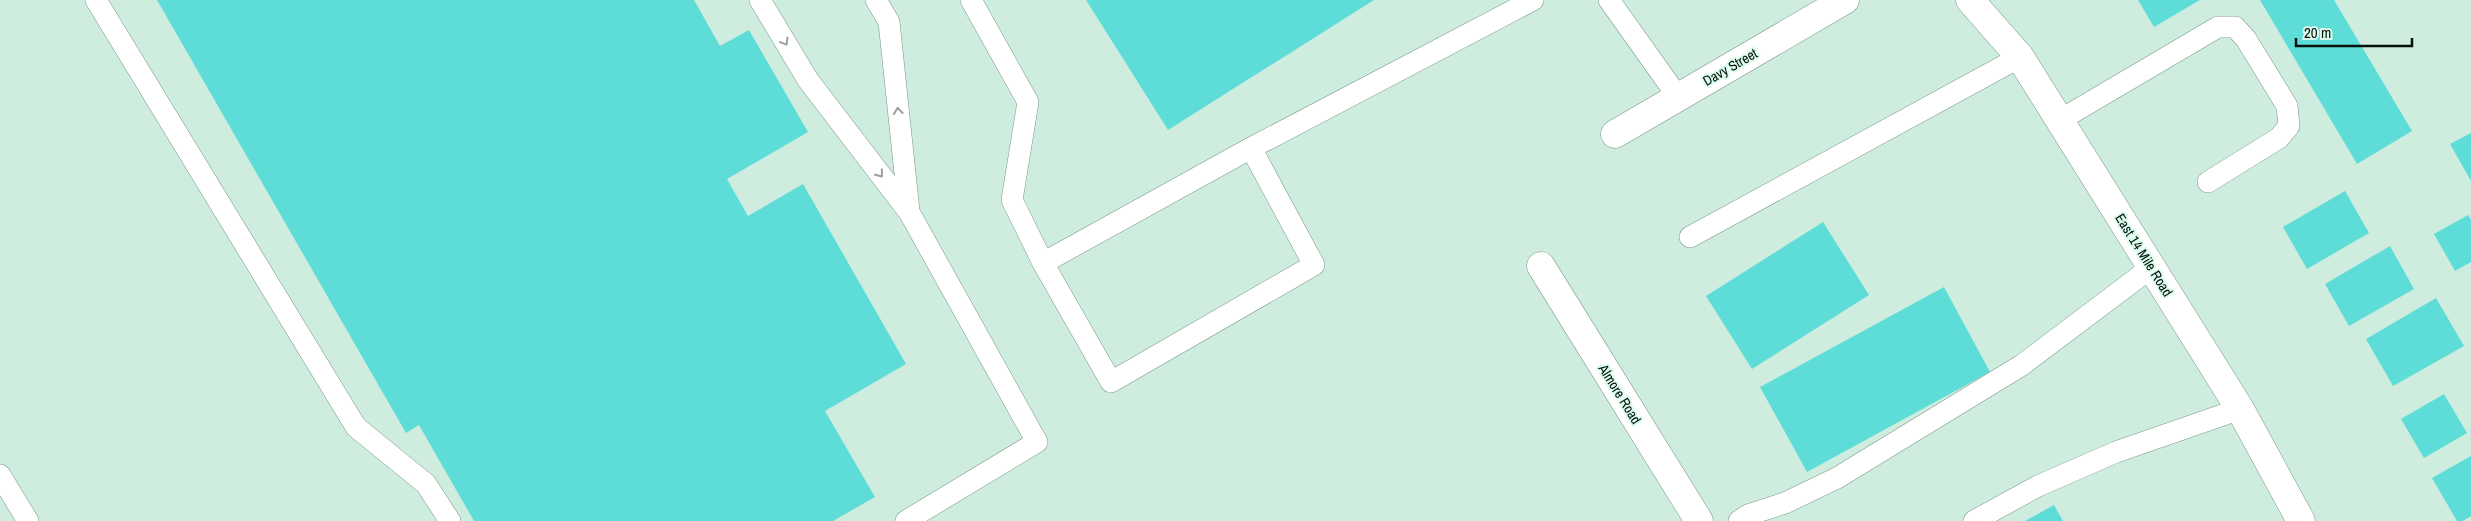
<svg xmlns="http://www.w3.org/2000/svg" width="2471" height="521" font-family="'Archivo Narrow',sans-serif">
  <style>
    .building { fill: #5edcd8 }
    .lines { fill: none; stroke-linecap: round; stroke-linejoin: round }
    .lane-casing { stroke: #7b998b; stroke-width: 22 }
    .street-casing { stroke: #7b998b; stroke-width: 29 }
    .secondary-casing { stroke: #7b998b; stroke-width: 29 }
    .lane { stroke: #fff; stroke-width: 21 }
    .street { stroke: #fff; stroke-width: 28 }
    .secondary { stroke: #fff; stroke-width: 28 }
    .oneway { stroke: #9ca09e }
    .labels { text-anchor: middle; stroke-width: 4; stroke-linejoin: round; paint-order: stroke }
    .street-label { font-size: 14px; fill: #07120d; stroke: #dbfbec }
  </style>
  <rect width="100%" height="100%" fill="#ceeddf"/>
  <path class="building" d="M157,0H694L720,46L749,30L808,132L727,179L748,216L803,184L906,364L825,411L875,497L833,521H474L419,425L406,433Z
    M1086,0H1374L1168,130Z
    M2138,0H2200L2154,27Z
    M2260,0H2334L2412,131L2357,164Z
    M2471,133V181L2450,144Z
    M2345,191L2369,233L2307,269L2283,227Z
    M2468,215L2471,220V262L2455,271L2434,234Z
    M1823,222L1869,295L1752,369L1706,296Z
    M2390,246L2414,289L2349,326L2325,284Z
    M1944,287L1990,372L1807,472L1760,387Z
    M2436,298L2464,346L2393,386L2366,339Z
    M2444,394L2467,433L2424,458L2401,419Z
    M2471,456V516L2463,521H2457L2432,478Z
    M2054,505L2063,521H2025Z"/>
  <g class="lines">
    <g class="lane-casing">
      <path id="lane" d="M96,0L356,427L426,484L450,521
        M760,0L808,80L909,212L1037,442L906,521
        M876,0L889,22L909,211
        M971,0L1028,102L1012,200L1043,263L1111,382L1314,265L1251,148L1533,0
        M1609,0L1678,97
        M2060,120L2218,27H2235L2246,39L2287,106L2289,126L2279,138L2208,182
        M1690,237L2020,57
        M1043,263L1251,148
        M0,475L28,521
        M1739,521L1748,515L1785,503L1837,478L2022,365L2152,267
        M1974,521L2038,486L2116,452L2240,409"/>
    </g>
    <g class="street-casing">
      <path id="street" d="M1615,134L1845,0
        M1541,266L1699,521"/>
    </g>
    <g class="secondary-casing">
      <path id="secondary" d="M1970,0L2020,57L2240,409L2301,521"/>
    </g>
    <use href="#lane" class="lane"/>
    <use href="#street" class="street"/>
    <use href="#secondary" class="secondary"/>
  </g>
  <defs><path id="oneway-chevron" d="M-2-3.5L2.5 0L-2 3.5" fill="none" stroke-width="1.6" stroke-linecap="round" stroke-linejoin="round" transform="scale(1.25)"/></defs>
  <g class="oneway">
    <use href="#oneway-chevron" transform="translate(785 42) rotate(59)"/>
    <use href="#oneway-chevron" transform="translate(898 111) rotate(-96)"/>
    <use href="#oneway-chevron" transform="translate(880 174) rotate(52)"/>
  </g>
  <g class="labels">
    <g class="street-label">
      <text transform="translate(1730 67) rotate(-30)" y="5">Davy Street</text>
      <text transform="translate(2144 255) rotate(58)" y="5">East 14 Mile Road</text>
      <text transform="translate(1620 394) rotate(58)" y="5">Almore Road</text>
    </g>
  </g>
  <path d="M2296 38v8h116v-8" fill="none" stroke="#07120d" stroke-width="2.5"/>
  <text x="2304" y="38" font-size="15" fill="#07120d" stroke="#dbfbec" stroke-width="4" paint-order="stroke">20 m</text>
</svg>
